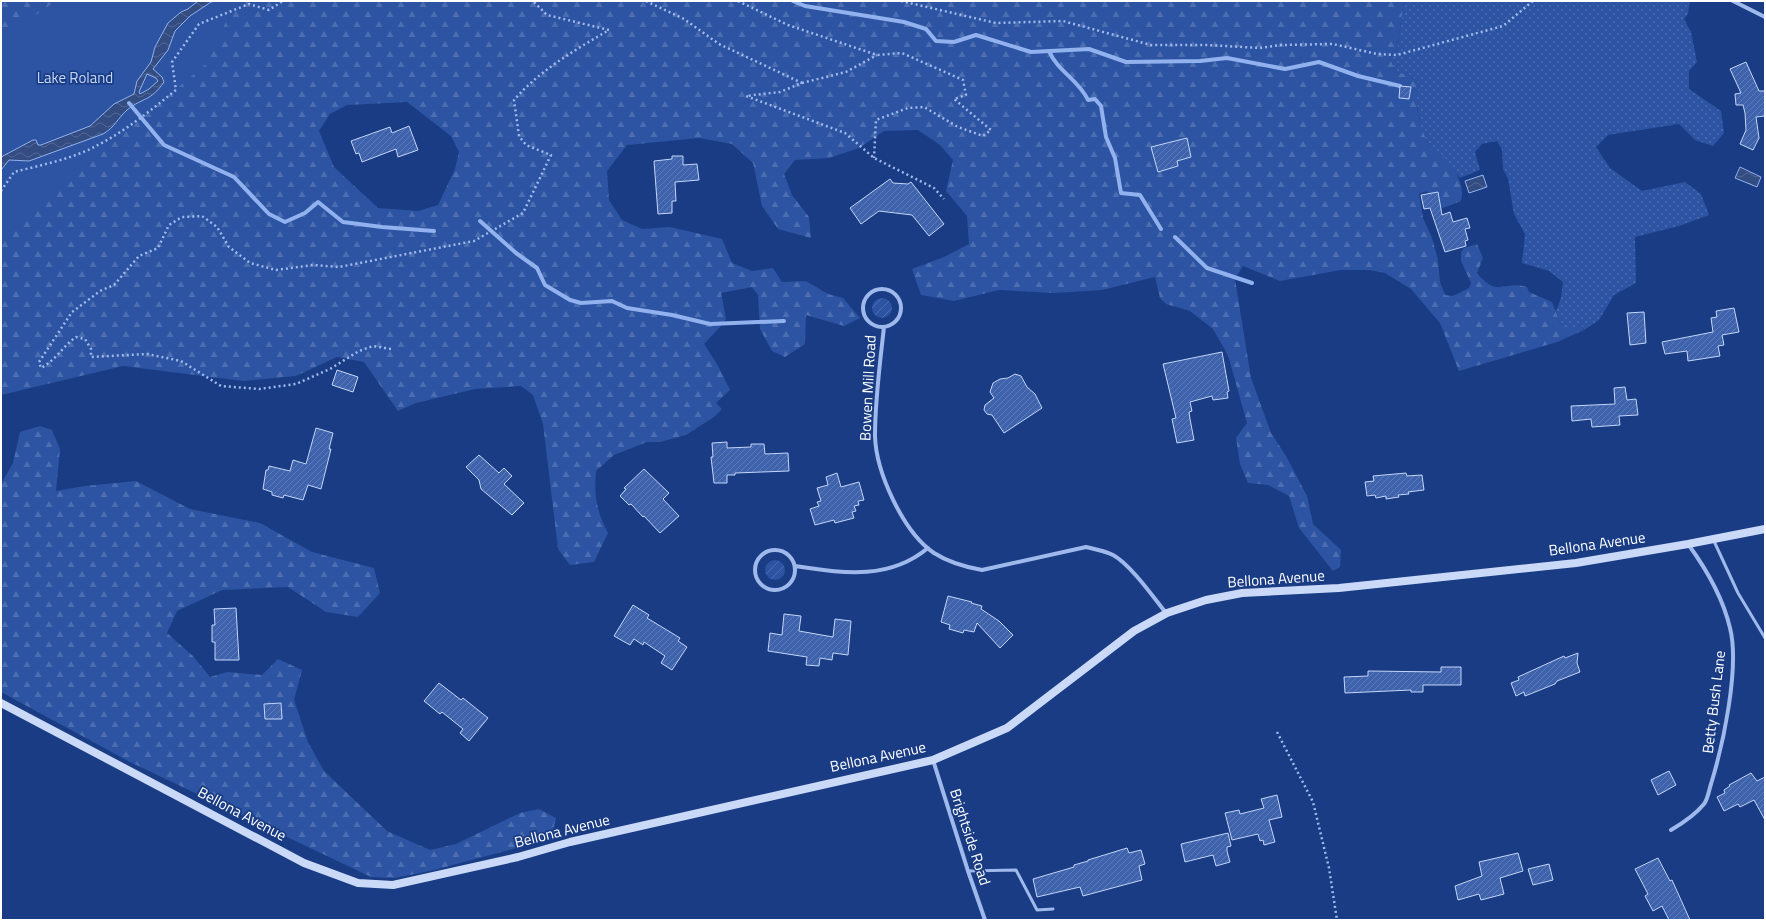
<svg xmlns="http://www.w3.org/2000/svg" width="1766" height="921" font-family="'Titillium Web',sans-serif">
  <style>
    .grass { fill: url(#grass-dots) }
    .forest { fill: url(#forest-firs); fill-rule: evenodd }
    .park { fill: #2c54a3 }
    .garden { fill: url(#garden-furrows) }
    .water { fill: url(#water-waves); stroke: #91b2ee; fill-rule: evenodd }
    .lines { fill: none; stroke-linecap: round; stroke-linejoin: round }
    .stream { stroke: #91b2ee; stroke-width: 4 }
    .building { fill: url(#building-hatch); stroke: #c4d6f9 }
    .path { stroke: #9fb9ec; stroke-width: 2.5; stroke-dasharray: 2 3; stroke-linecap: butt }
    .service { stroke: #9fb9ec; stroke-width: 3 }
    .minor { stroke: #9fb9ec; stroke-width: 4 }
    .secondary { stroke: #cbd9f8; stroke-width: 8 }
    .labels { text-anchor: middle; stroke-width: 3.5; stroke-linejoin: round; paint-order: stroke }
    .park-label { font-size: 15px; fill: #c4d6f9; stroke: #193c84 }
    .street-label { font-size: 15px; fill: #fff; stroke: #193c84 }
  </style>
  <defs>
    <pattern id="grass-dots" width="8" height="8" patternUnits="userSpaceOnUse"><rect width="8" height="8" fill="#2c54a3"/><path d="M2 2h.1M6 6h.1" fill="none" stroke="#4c6eb1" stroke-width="1.8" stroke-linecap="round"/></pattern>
    <pattern id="forest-firs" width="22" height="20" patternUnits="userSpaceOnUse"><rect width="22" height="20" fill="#2c54a3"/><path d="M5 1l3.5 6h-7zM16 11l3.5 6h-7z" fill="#4c6eb1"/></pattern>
    <pattern id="garden-furrows" width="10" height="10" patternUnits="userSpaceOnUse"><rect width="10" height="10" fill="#2c54a3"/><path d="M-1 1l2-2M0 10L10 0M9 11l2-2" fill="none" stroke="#4c6eb1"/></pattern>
    <pattern id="water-waves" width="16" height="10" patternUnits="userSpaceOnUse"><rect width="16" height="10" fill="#334c82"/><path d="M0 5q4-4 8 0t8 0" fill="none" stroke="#526795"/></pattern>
    <pattern id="building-hatch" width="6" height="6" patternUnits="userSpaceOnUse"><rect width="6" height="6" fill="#3e62ab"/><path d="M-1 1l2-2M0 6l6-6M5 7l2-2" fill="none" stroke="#5b7ab8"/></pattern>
  </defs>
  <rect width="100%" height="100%" fill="#193c84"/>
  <path class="grass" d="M1404,1H1690L1688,14L1684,19L1691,32L1697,62L1689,71V89L1721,111L1724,133L1713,146L1695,140L1679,124L1608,135L1596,147L1610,168L1642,191L1685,182L1701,194L1709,215L1679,226L1635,237L1636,283L1614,295L1599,320L1584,330L1581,325L1567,330L1560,322L1556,311L1561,298L1563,282L1549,271L1522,263L1525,234L1514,214L1508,179L1503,169L1502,150L1497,141L1482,144L1475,152L1480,170L1460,178L1450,167L1430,150L1421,130L1416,98L1419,83L1410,75L1395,72L1390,57L1397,49Z"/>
  <path class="forest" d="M1,1H1404L1397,49L1390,57L1395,72L1410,75L1419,83C1413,109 1421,127 1430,150C1434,151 1439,152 1441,154C1453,166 1466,184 1461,201L1443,208L1438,206L1437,202L1426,191L1419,194L1423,218L1432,238L1438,260L1440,282L1445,295L1453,296L1469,288L1471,283L1461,261V252L1464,248L1477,244L1483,258L1477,273C1499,299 1502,280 1527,287L1529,292L1552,302L1560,322L1567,329L1581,325L1584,330L1557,342L1459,371L1440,323L1411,289L1385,273L1369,270H1341L1280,281L1243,266L1235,279L1251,378L1271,433L1286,456L1307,496L1313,524L1341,550L1340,567L1333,571L1299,528L1289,496L1268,485L1248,483L1240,464L1236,438L1247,423L1228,355L1213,329L1190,311L1166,304L1160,298L1155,277L1102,290L1054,293L999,290L954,301L921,295L912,269L944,257L969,244L967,216L946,191L953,160L940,145L918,130L884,131L859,148L829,158L795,160L784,174L792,195L809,217L811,238L778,229L762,206L753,163L732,144L699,138L627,145L607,171L609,200L622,220L642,229L670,227L722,239L732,263L752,271L773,268L782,282L806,281L828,294L843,298L860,318L844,326L806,315L805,344L785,357L772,351L760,329L758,295L752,287L721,293L726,319L720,327L704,344L717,364L730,390L716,403L722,409L714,417L686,435L660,442H647L614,455L596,471C594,496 596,510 608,533L594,562L570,565L558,549L543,424L533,395L521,386L475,389L416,403L398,411L364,362L337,357L296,376L243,381L123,366L1,395ZM407,102L451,136L459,152L455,169L438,205L418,211L378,208L334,167L319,131L330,114L347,105Z
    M40,426L52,430L60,449L56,491L85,486L136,481L190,509L260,523L312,552L374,568L380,593L358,617L326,612L288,587L222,590L177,611L167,633L193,656L210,677L227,672L262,675L278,659L302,670L294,700L308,742L324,771L387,831L430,850L456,844L520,813L539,809L556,818L551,839L430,871L394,878L371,877L130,762L1,692V484L13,463L20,432Z"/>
  <path class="park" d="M56,1H235L208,62L1,238V39Z"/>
  <path class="garden" d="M872 308a10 10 0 1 1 20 0a10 10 0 1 1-20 0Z
    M765 570a10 10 0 1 1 20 0a10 10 0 1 1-20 0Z"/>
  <path class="water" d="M198,1H216L211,2L190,16L175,31L168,50L153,69L162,77L164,82C150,102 143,97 127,110C118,118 114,128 103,134L29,161L9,160L1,170V158L3,156L33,140H36L38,145H41L90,126L114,104L134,94L137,81L151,62L155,47L168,23L181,12L188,9ZM147,74L156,78L158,81L149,89L140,94L139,92Z
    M1740,167L1761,177L1757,187L1735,178Z
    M1483,175L1487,187L1469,193L1465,181Z"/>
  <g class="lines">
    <path class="stream" d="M793,1L805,6L904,22L926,29L936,41L954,42L976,35L1031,52L1089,49L1126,62L1200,61L1227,58L1285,69L1319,62L1358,76L1400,86
      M1049,51C1058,72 1078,79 1088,100L1095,99L1101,106L1106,137L1115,158L1121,193L1140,195L1161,229
      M129,103L164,145L234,177L269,214L285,222L305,213L318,202L343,222L382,227L434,231
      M480,221L516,253L537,268L545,285L570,300L581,303L612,301L627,308L672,315L710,324L784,321
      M1175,237L1207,268L1252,283"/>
  </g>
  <path class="building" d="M1746,62L1759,91H1765V116L1756,117L1759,138L1753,150L1740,144L1746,130L1745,113L1743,105H1736L1735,94L1741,93L1730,69Z
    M1400,86L1411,87L1409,99L1399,98Z
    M409,126L418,150L398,157L396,149L362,162L359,153L356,154L351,141L390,127L392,133Z
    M1187,138L1191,157L1177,161L1178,166L1158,172L1151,147Z
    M672,156H683V165L697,164L699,180L675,182L676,201H672V213L658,214L654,161L672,159Z
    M890,179L893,183L908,184L911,182L944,224L929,236L912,215L879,211L861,224L850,208Z
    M1438,192L1442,215L1450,212L1453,222L1467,218L1470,228L1465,229L1468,240L1465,241L1466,246L1445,252L1430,208L1424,209L1421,195Z
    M1734,308L1739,332L1722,335L1724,345L1718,346L1720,356L1688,361L1687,351L1665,354L1662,342L1713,332L1711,318L1717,317L1716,311Z
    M1644,312L1646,343L1630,345L1627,313Z
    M1222,352L1229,391L1227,392L1228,398L1213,400L1212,396L1190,402L1192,411L1189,412L1190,419L1194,440L1177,443L1172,419L1176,418L1163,364Z
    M337,370L358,377L353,392L332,385Z
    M1015,374L1021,376L1027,387L1035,394L1042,408L1004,433L992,415L987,414L984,410L985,405L994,398L990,392L993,383L1000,379L1008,378Z
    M1625,387L1627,400L1636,399L1638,415L1619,416L1620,425L1592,427L1591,419L1572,421L1571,406L1615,404L1614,388Z
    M316,428L333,433L329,449H331L321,489L308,485L303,500L284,495L283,498L272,495V492L263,489L266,470H268L269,466L290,471L293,460L306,464Z
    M727,442V448L751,447V444H764L765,454L788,453L789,471L735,473V475H727V483H714L711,457H713L712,443Z
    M479,455L499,473L504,468L512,476L504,484L524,503L512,515L481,489L479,480L466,467Z
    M644,469L669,493L663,499L679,516L660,533L644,516L643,517L631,504L629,505L620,496L626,489L624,488Z
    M837,473L841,487L859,482L864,500L858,501L859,505L854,506L856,511L852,512L854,518L835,523L834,520L815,525L810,509L819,506L817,502L821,501L817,488L828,485L826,477Z
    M1406,473L1407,476L1422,475L1424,490L1408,492L1409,494L1398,495L1399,497L1386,499V496L1376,498L1375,495L1367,496L1365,482L1374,481L1373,476Z
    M948,596L972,602L971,603L982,606L981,609L999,621L1013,635L1000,648L977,623L974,632L964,630L963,633L949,629L950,625L941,622Z
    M633,605L649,615L647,618L680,638L678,641L687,647L672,670L661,663L665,656L644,642L643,645L634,639L630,645L614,636Z
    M236,608L239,660H215V642H212V625H215L214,609Z
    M784,614L801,616L799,631L833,637L835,619L851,621L848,655L833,653L832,660L820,658L819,666L806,665L807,657L768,651L770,633L782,635Z
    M1578,653L1577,663L1580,672L1557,681L1555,684L1525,696L1524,692L1516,696L1511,683L1519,680L1518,677L1564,656L1565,658Z
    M1441,667H1461V685H1423V692H1411V690L1345,693L1344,677L1368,676V671L1441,672Z
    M439,683L461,700L463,698L488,718L469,741L460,733L463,729L442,712L440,714L424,701Z
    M281,703L282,719H265L264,704Z
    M1669,771L1676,785L1658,795L1651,780Z
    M1751,773L1757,781L1765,777V820L1754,800L1740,807L1738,804L1724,811L1717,797L1725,793L1724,790L1730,786L1729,785Z
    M1277,795L1282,817L1269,820L1275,842L1264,845L1263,840L1260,841L1258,834L1232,840L1225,813L1239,810L1240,814L1264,808L1261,799Z
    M1228,833L1231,846L1227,847V851L1230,862L1216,866L1213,855L1185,862L1181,844Z
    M1127,848L1129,853L1141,850L1145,864L1139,866L1142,880L1083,896L1080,887L1037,897L1033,879L1074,867V865L1088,861V860Z
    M1518,853L1523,871L1500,878L1504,894L1481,900L1479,894L1458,900L1455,886L1482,876L1479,862Z
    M1658,858L1670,881L1672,880L1690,920H1669L1662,906L1653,911L1645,896L1648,894L1635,869Z
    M1549,864L1553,880L1533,885L1528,869Z"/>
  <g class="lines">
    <path class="path" d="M646,1L684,19L719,44L802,83L780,92L746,96L845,133L874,158L934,188L944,199
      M738,1L788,25L877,55L902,53L963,80L966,95L954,99L991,130L983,136L958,127L924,107L908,108L876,120L874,158
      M901,1L996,23L1063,21L1151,45H1208L1260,48L1281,45L1333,44L1377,54L1397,55L1503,26L1533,1
      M802,83L846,72L877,55
      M1,191L14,172C41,165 73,159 98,145C127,130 151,110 176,90L172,62L199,24L249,4L269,10L283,1
      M391,349L373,346L359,351L330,369L296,384L259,389L221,386L181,361L147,354L91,357V349L85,339L76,337C63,346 56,360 41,368L39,362L72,312L100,291L114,285L139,256L158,248L169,225L182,217L202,216L217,227L229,247L250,263L276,270L313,265L339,267L474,241L523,213L551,155L526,145L519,136L514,100C540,70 575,50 609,30L547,15L533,1
      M1277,732L1313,802L1329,868L1337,920"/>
    <path class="service" d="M1713,539L1738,593L1765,638
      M968,871L1016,870L1037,910L1053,909"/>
    <path class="minor" d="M1733,1L1765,17
      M863 308a19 19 0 1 1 38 0a19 19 0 1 1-38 0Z
      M884,327C880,363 875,399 875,436C876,472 903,532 934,553C948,562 965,567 982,570L1086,547C1095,549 1105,551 1113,555C1130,564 1154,598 1166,613
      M755 570a20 20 0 1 1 40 0a20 20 0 1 1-40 0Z
      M795,566C843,573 888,581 928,548
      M933,760L968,871L985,920
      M1671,830C1683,823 1695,815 1704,804C1708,799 1709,790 1711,784C1723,745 1740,667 1730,628C1723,598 1707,570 1688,544"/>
    <path class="secondary" d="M1,703L304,863L358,883L393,885L518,857L570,842L933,760L1007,728L1134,631L1167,613L1206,600L1242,593L1339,588L1576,563L1688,544L1765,529"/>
  </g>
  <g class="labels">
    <g class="park-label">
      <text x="75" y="83">Lake Roland</text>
    </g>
    <g class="street-label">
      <text transform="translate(868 388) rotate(-87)" y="5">Bowen Mill Road</text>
      <text transform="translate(1597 544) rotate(-8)" y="5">Bellona Avenue</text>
      <text transform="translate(1276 579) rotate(-4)" y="5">Bellona Avenue</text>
      <text transform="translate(1714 702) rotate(-83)" y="5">Betty Bush Lane</text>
      <text transform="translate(878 757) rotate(-12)" y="5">Bellona Avenue</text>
      <text transform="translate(242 814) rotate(28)" y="5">Bellona Avenue</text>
      <text transform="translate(562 831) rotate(-14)" y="5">Bellona Avenue</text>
      <text transform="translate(970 837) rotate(72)" y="5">Brightside Road</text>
    </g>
  </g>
  <rect width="1766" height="921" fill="none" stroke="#ffffff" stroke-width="4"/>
</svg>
